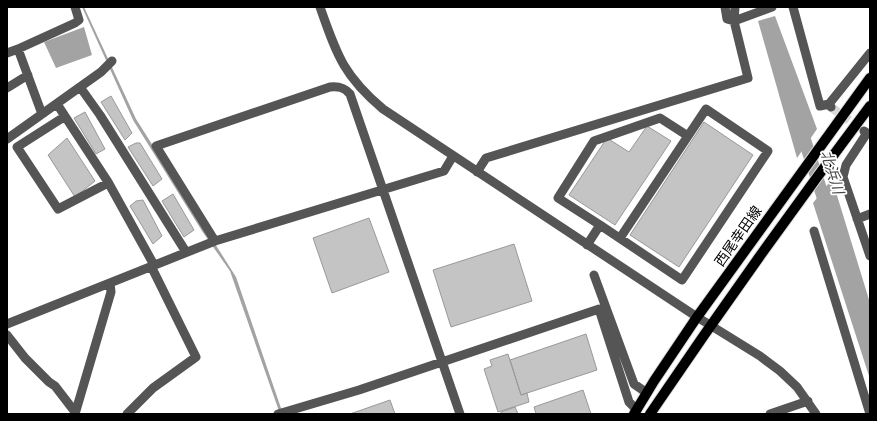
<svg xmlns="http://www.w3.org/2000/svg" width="877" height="421" font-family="'Space Grotesk','Noto Sans JP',sans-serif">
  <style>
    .water { fill: #a3a3a3 }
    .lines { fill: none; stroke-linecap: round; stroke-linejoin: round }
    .river { stroke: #a3a3a3; stroke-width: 13 }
    .building { fill: #c4c4c4; stroke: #999 }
    .minor-tunnel { stroke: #d9d9d9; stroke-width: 9; stroke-dasharray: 9 4.5; stroke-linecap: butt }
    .major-casing { stroke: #dbdbdb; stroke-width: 12 }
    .minor { stroke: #555; stroke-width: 9 }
    .major { stroke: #000; stroke-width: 10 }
    .labels { text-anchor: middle; stroke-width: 3.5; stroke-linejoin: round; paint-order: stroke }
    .street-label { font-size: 14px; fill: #000; stroke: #fff }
    .water-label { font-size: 15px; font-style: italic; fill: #444; stroke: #fff }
  </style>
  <rect width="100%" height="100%" fill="#fff"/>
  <path class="water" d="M82,7H84L136,119L236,277L283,414H280L230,271L202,231L133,120Z
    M775,16L817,129L797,158L758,21Z
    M84,27L92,55L56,68L44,42Z
    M832,179L870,303V379L813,203Z"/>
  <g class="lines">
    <path class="river" d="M801,129L827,209"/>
  </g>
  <path class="building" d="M111,96L132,133L125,140L101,102Z
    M85,112L105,149L96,154L74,118Z
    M704,122L753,155L679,267L630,235Z
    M647,126L671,141L615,225L569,195L607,138L629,152Z
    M67,138L95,181L75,197L48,155Z
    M136,143H140L162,179L153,186L128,147Z
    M173,194L194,230L184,237L162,201Z
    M143,200L162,236L153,244L130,206L136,201Z
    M369,218L389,272L332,293L313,238Z
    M514,244L532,301L451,327L433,270Z
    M586,334L597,370L521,395L510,360Z
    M508,354L521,395L527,393L529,402L498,412L484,369L492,366L490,360Z
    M583,390L591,414H536L534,407Z
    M390,400L395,414H350Z
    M515,407L518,414H501V412Z"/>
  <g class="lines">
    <path class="minor-tunnel" d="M831,107L861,129"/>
    <g class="major-casing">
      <path id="major" d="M634,414L654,381L697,317L870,78
        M650,414C721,309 794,207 870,106"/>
    </g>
    <path class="minor" d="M320,7C337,55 343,75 383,109L697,317L760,356L780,371L797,387L816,414
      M725,7L727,19L734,21L772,7
      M793,7L820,106L829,104L831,107
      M18,49L75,23L79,20L75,7
      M7,53L18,49L42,114
      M80,87L100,115L186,252
      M7,88L28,75
      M57,104L108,182L154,265
      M829,104L870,53
      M64,117L17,147L58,209L108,183
      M864,131L867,133L846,165L843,177L870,256
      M7,139L101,72L112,61
      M477,172L486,158L748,78L734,21L735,7
      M857,219L870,214
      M600,225L558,198L594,141L660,118L688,136
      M814,231L870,414
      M215,241L156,146L330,87C338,86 344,87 350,94L460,414
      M587,245L600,225L682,280L768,151L706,109L620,238
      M594,275L634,384L647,393
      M7,324L215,241L444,171L453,156
      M7,335L25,358L49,382L55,386L75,412
      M75,414L111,292L110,283
      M127,414L153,388L196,357L151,266
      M278,414L359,390L599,309L629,402L637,410
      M770,414L808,401"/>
    <use href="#major" class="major"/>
  </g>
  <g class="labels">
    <g class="street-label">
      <text transform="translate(738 236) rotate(-55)" y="5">西尾幸田線</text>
    </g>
    <g class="water-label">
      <text transform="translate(832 172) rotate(73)" y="5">北浜川</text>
    </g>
  </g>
  <rect width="877" height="421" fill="none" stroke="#000000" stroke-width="16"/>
</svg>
